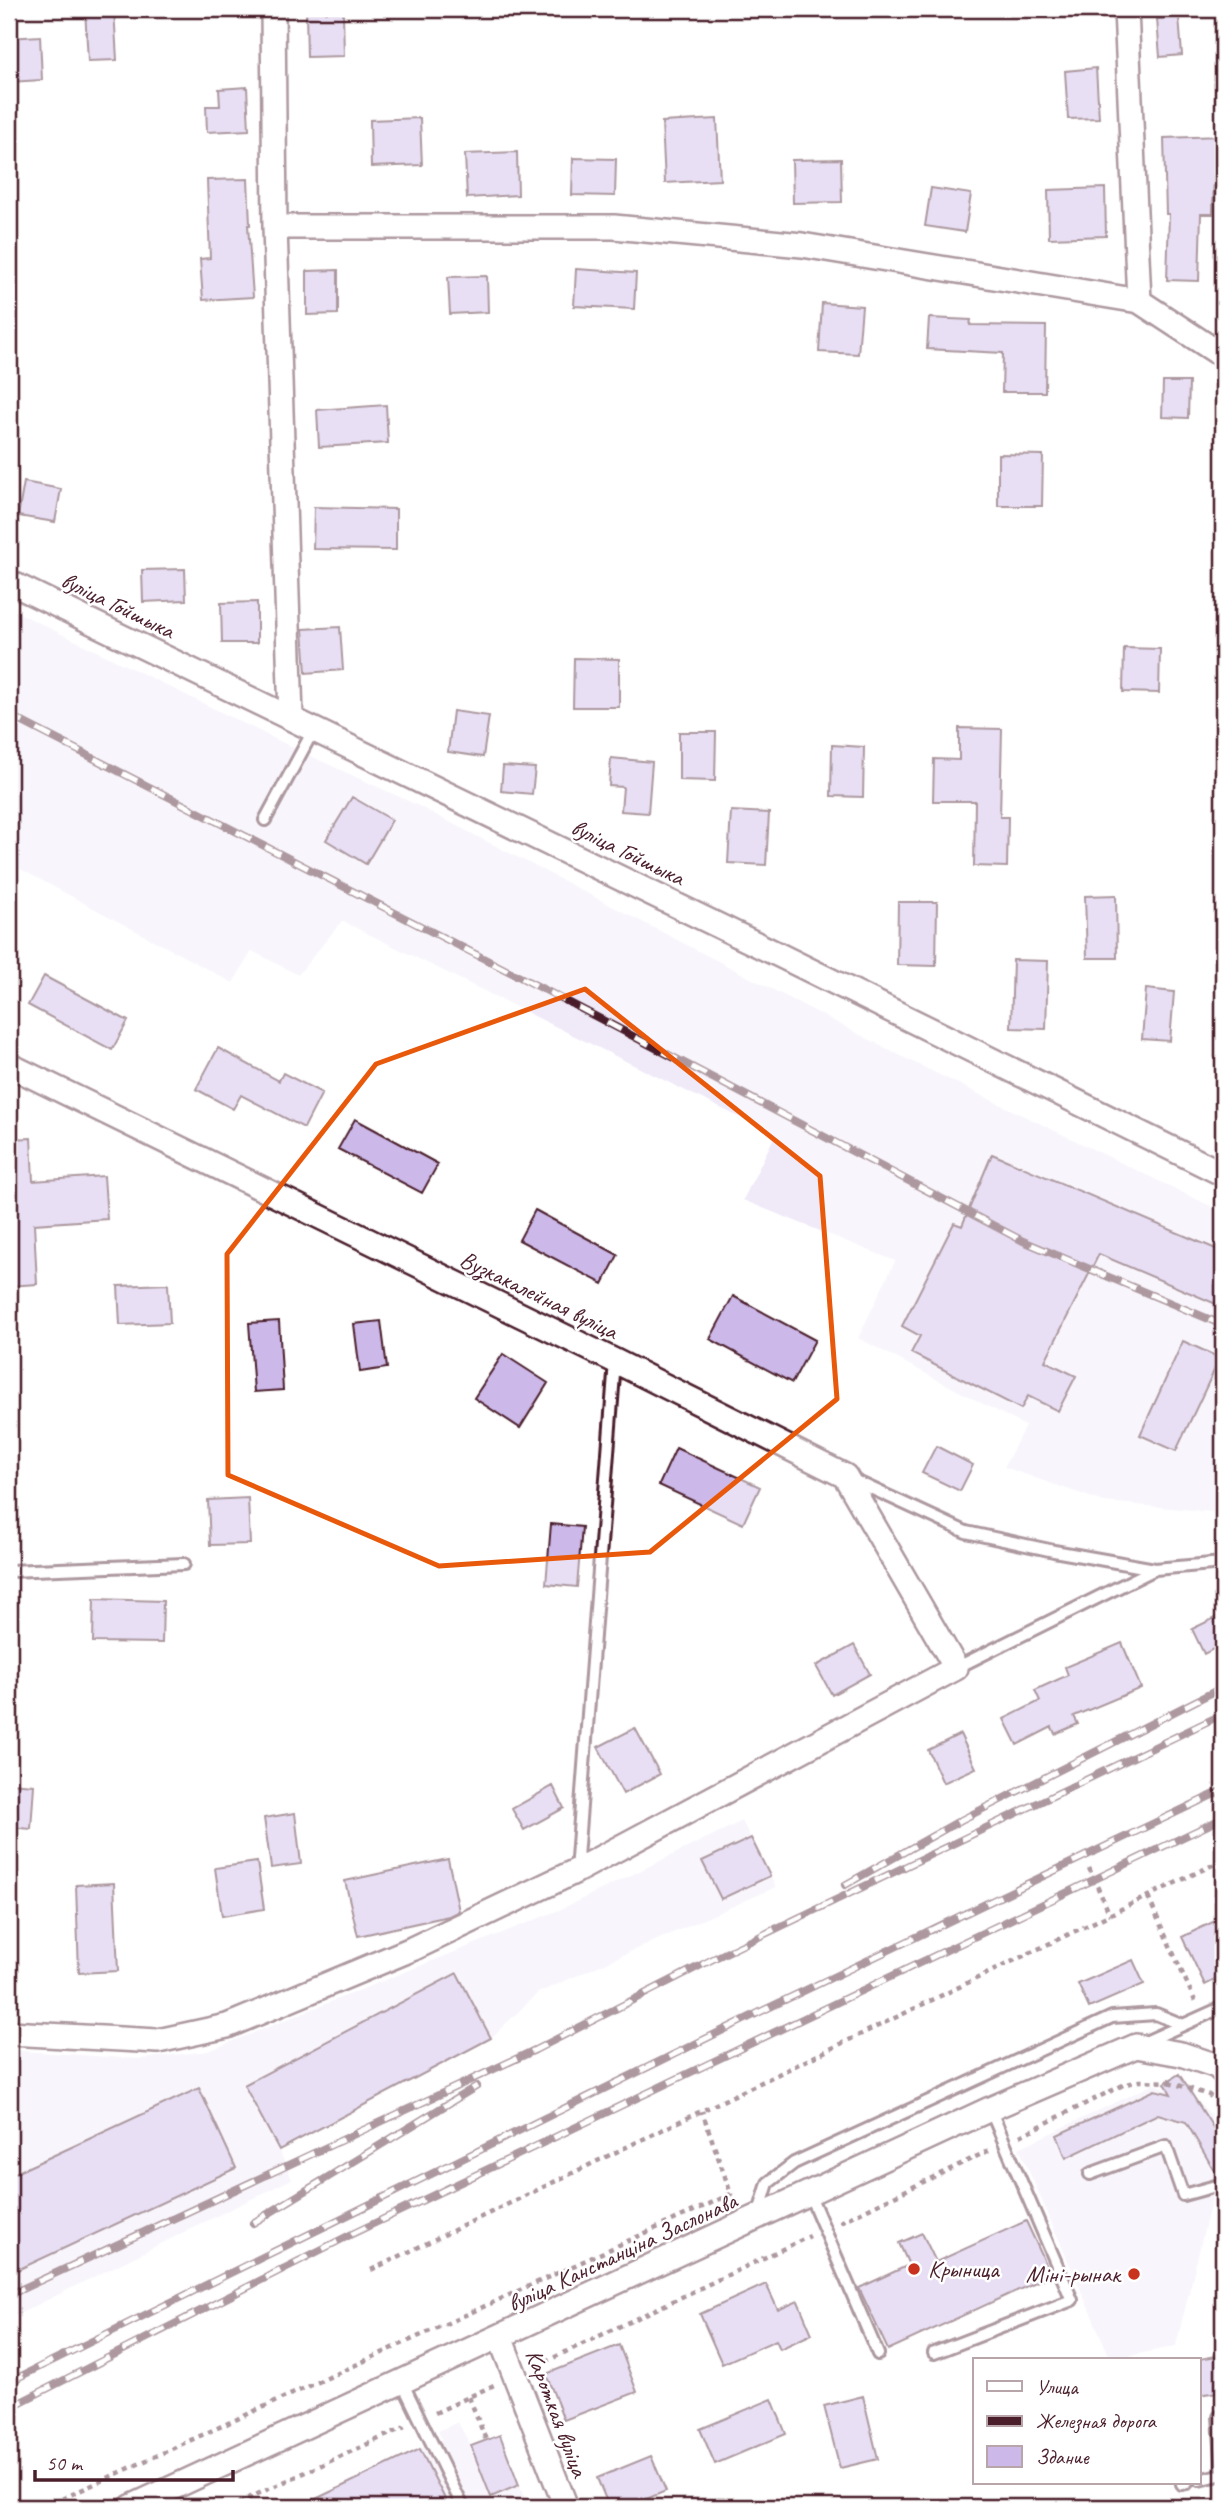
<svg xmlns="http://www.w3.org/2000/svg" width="1232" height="2516" font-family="Caveat,sans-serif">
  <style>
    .built { fill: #f0eaf8 }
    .building { fill: #ccb9e9; stroke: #4a1f2b; stroke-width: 2 }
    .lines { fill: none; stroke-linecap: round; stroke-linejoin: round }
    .lane-casing { stroke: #4a1f2b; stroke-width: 16 }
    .street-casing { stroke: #4a1f2b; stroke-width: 28 }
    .path { stroke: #4a1f2b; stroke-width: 4.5; stroke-dasharray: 5 5; stroke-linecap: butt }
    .lane { stroke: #fff; stroke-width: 10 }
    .street { stroke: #fff; stroke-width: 23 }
    .rail-casing { stroke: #4a1f2b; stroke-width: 8 }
    .rail { stroke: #fff; stroke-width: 5; stroke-dasharray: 16; stroke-linecap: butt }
    .marked { fill: none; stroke: #e8590c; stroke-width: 5; stroke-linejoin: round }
    .poi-dot { fill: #c8321e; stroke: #fff; stroke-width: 2.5 }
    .labels { text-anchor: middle; stroke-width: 5; stroke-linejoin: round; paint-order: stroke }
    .street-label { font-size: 24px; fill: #4a1f2b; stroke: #fff }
    .poi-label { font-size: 24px; fill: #4a1f2b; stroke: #fff; text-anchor: start }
  </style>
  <rect width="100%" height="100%" fill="#fff"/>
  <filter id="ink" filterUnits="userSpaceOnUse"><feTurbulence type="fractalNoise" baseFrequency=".0143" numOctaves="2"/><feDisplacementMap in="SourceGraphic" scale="14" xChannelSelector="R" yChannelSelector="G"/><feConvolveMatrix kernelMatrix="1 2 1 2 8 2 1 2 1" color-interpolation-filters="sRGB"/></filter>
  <g filter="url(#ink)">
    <path class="built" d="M9,608L302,752L415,804L909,1060L1223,1212V1513L1104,1502L1004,1467L1025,1426L858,1338L895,1261L743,1200L775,1135L342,921L298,975L252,951L233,983L9,863Z
      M742,1821L776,1887L538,1993L491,2038L279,2150L292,2179L9,2319V2050L140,2059L208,2051L559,1910Z
      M1154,2084L1196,2100L1223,2126V2200L1211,2202L1176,2346L1111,2360L1019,2148Z
      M458,2422L471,2446L500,2435L528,2507H299L442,2439L438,2431Z"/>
    <path class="building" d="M85,9H114L117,60L88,61Z
      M306,12H343L344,56L307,57Z
      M1179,17L1182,55L1160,57L1157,19Z
      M40,36L42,80L9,82V38Z
      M1096,68L1099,118L1068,119L1065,71Z
      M247,87L249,130L207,132L206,106H220L219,89Z
      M420,118L422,165L371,167L370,120Z
      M717,119L720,180L665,183L662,122Z
      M1221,136L1222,176H1214L1213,214H1201L1199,281L1167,280L1169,214H1166L1164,138Z
      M517,152L518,195L467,198L465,154Z
      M573,158L616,159L615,196L572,195Z
      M841,159L842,202L793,203L792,160Z
      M248,179L250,225H248L253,297L203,300L200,259L210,258L207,180Z
      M931,188L971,194L965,232L925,226Z
      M1105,188L1106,236L1049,238L1048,190Z
      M576,269L636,273L634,309L574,306Z
      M338,270V314L307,315V271Z
      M487,276L488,312L450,314L448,277Z
      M822,303L862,306L858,354L819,352Z
      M929,318L971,320L970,325L1046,326L1045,392H1002L1003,353L927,349Z
      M1163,382H1189L1188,418L1162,417Z
      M386,405L388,443L319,447L317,410Z
      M998,454L1043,455L1042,506H998Z
      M24,482L61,489L55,522L18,516Z
      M314,507L396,509V550L313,549Z
      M185,569L186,600L143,602L142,570Z
      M257,602V643H222L221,603Z
      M340,627L343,670L306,673L303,629Z
      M1124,648L1160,649L1159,693L1123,692Z
      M574,658L619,659V707H573Z
      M453,711L489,716L483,757L448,752Z
      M959,728L1002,729L1000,817H1008L1007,867L974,866L975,801H933L934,759L959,760Z
      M679,732H716L715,781L679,780Z
      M832,745L864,747L863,797L831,796Z
      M611,758L652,762L648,813L621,811L623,787L609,786Z
      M503,766L535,768L532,794L501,791Z
      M352,797L392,820L366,864L326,840Z
      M731,811L769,813L766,865L728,863Z
      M1116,895L1117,958H1087L1085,896Z
      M898,902H937L936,966L897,965Z
      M1013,960L1048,961L1046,1029L1011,1028Z
      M44,976L128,1021L112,1050L28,1005Z
      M1146,989L1174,992L1170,1041L1142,1039Z
      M218,1048L279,1081L283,1073L322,1093L304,1128L241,1095L233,1109L196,1089Z
      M355,1119L438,1164L422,1193L338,1149Z
      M31,1138L33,1181L104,1176L107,1219L34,1224L37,1284L9,1286V1139Z
      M992,1154L1223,1252V1307L1099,1254L1045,1361L1076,1376L1058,1411L1028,1396L1021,1409L911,1353L920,1336L902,1326L954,1223L962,1226Z
      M535,1210L618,1255L603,1284L519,1240Z
      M168,1284L170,1323L120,1325L118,1286Z
      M733,1296L815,1340L792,1383L710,1339Z
      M279,1321L283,1390L254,1392L249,1323Z
      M381,1321L387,1368L360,1372L354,1324Z
      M1183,1341L1220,1358L1176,1451L1140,1435Z
      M503,1354L548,1383L520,1428L474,1398Z
      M936,1446L973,1465L960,1491L922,1473Z
      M676,1448L760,1487L743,1524L659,1485Z
      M248,1498L250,1544L210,1545L208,1500Z
      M551,1524L582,1527L577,1587L546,1584Z
      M94,1599L163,1601L162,1643L93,1642Z
      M1223,1614V1644L1204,1654L1192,1629Z
      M1122,1643L1141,1688L1074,1716L1078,1724L1055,1734L1052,1727L1017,1745L1004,1719L1040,1701L1035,1690L1068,1675L1065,1667Z
      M854,1645L870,1674L832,1695L816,1666Z
      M635,1728L660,1774L623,1794L598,1747Z
      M960,1734L976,1768L943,1783L928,1750Z
      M9,1783L34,1785L31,1829L9,1827Z
      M553,1786L564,1808L524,1830L512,1809Z
      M295,1813L301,1864L271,1868L264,1818Z
      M751,1838L770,1876L721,1899L702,1861Z
      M448,1859L459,1911L449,1916L358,1936L345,1881Z
      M257,1862L264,1909L222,1916L215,1868Z
      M114,1883L118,1971L79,1973L76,1885Z
      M1223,1917V1976L1205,1985L1182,1937Z
      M1133,1960L1144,1984L1089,2008L1078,1984Z
      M457,1973L491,2038L279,2150L244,2085Z
      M1179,2074L1223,2143V2176L1218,2177L1186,2122L1158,2114L1066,2158L1057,2135L1155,2090L1171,2094L1165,2083Z
      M199,2088L236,2168L9,2274V2176Z
      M1026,2221L1051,2275L888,2350L859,2288L909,2265L899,2243L922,2233L936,2262Z
      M766,2284L778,2310L798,2301L812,2334L780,2349L776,2340L722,2364L700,2314Z
      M619,2345L637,2392L564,2420L546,2374Z
      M1223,2355V2391L1199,2395V2359Z
      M863,2396L878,2459L840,2468L824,2406Z
      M772,2399L786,2434L715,2464L700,2429Z
      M500,2435L519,2485L491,2497L471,2446Z
      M420,2449L449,2507H299Z
      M651,2456L666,2491L627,2507H609L597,2478Z"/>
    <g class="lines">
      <g class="lane-casing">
        <path id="lane" d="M265,820L314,729
          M851,1479L966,1532L1054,1551L1155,1569
          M9,1571L184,1564
          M956,1668L1155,1569L1223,1563
          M576,1871L615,1361
          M1143,2043L1223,2007
          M1090,2174L1166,2146L1183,2195L1223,2184
          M809,2193L878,2354
          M758,2216L768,2183L794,2163L1112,2017L1156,2014L1183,2025
          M934,2353L1072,2300L990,2109
          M402,2382L463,2507
          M1199,2480L1223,2474L1219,2417L1223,2416
          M1182,2484L1187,2483"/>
      </g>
      <g class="street-casing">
        <path id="street" d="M273,9L275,227L291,717
          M1126,9L1139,301
          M275,227H614L802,245L1139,301L1223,356
          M9,582L781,956L1223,1174
          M9,1065L615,1361L845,1476L956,1668L576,1871L412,1949L227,2026L158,2041L9,2033
          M500,2337L566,2507
          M131,2507L990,2109L1136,2046L1181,2054L1217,2066L1223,2072"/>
      </g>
      <path class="path" d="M1089,1868L1110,1915
        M1148,1897L1195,2001
        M1169,2082L1209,2095L1223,2109
        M1020,2136L1123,2085L1139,2081L1169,2082L1172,2075
        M840,2222L990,2150
        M371,2270L1223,1860
        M536,2366L810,2236
        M469,2397L486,2440
        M435,2413L494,2385
        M44,2507L731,2194L702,2111
        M229,2507L405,2427"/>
      <use href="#lane" class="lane"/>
      <use href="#street" class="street"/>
      <g class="rail-casing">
        <path id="rail" d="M9,715L551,993L1023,1241L1223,1325
          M845,1885L961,1820L1223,1687
          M253,2223L477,2086
          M9,2295L535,2050L717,1957L1223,1714
          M9,2382L764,2010L1223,1790
          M9,2408L352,2234L1223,1818"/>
      </g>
      <use href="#rail" class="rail"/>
    </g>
  </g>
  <path d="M0 0H1232V2516H0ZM585,989L820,1176L837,1399L650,1552L439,1566L228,1475L227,1254L376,1064Z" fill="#fff" fill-opacity=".55" fill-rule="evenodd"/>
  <path class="marked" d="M585,989L820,1176L837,1399L650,1552L439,1566L228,1475L227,1254L376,1064Z"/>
  <g class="poi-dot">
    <circle cx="914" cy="2269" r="7"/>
    <circle cx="1134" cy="2274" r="7"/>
  </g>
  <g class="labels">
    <g class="street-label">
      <text transform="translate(118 605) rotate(26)" y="8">вуліца Гойшыка</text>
      <text transform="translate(628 852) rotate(26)" y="8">вуліца Гойшыка</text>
      <text transform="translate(539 1295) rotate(26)" y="8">Вузкакалейная вуліца</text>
      <text transform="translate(622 2252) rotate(-25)" y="8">вуліца Канстанціна Заслонава</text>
      <text transform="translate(557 2413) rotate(69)" y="8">Кароткая вуліца</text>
    </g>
    <g class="poi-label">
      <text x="928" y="2277">Крыница</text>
      <text x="1120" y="2282" text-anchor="end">Міні-рынак</text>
    </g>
  </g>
  <rect width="1232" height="2516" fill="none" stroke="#fff" stroke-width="35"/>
  <rect x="18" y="18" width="1197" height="2481" fill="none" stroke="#4a1f2b" stroke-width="2.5" filter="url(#ink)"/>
  <rect x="973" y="2358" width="228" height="126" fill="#ffffff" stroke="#b7a5aa" stroke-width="2"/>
  <rect x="987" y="2381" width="35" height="10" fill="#ffffff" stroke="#b7a5aa" stroke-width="2"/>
  <text x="1036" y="2394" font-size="21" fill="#4a1f2b">Улица</text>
  <rect x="987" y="2416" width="35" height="10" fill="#4a1f2b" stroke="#b7a5aa" stroke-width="2"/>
  <text x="1036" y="2428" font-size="21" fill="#4a1f2b">Железная дорога</text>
  <rect x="987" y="2446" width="35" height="21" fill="#ccb9e9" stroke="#b7a5aa" stroke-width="2"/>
  <text x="1036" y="2464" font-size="21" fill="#4a1f2b">Здание</text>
  <path d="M35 2470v10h198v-10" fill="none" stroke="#4a1f2b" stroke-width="3.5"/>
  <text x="46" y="2470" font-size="21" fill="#4a1f2b" stroke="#ffffff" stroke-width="5" paint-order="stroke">50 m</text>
</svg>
